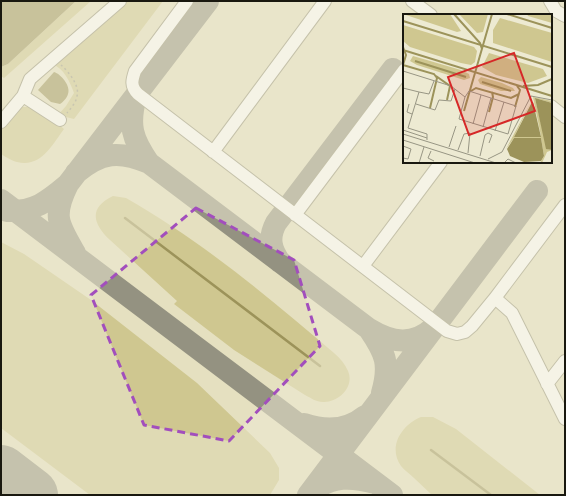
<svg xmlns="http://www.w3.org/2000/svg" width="566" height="496" font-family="Roboto,sans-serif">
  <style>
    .built { fill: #e5e0c0; fill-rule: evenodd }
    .green { fill: #cfc790 }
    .water { fill: #9c935a }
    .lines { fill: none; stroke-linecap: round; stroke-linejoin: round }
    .stream { stroke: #9c935a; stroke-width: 2.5 }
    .taxiway { stroke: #949281; stroke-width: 22 }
    .runway { stroke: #949281; stroke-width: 54 }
    .minor-casing { stroke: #95927b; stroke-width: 14 }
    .path { stroke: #9d9b89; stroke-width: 1.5; stroke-dasharray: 2 3; stroke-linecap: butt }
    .minor { stroke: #fff; stroke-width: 12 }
    .marked { fill: none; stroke: #a24ebd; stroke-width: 3; stroke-dasharray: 8 5; stroke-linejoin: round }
    .inset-river { fill: none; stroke: #9c935a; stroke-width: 2 }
    .inset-road { fill: none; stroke: #989684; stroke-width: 1 }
    .view { fill: #d62828; fill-opacity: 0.15; stroke: #d62828; stroke-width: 2 }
    .inset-edge { fill: none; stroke: #19180f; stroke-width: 2 }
  </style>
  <rect width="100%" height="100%" fill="#edead2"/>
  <path class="built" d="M89,1H565V495H1V80ZM404,15H551V162H404Z"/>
  <path class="green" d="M76,1H91L4,78L2,77L1,67L8,64Z
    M122,1H163L74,119L58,115L66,106L74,93C70,82 64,68 52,64Z
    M22,107H33L52,119L64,129C52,145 41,168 17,162C12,161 6,157 1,154V127L15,112Z
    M113,196L126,198C203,242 267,296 334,353C340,358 345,364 348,371C355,387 338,403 323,402C316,402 311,398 305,395L234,350L174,304L177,301L110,240C93,224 88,208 113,196Z
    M1,242L24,254L91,300L197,383L270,453L279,468V480L270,495H90L1,428Z
    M421,417H433L456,429L540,495H432C426,489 420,484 414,478C410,474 404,470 401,466C387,446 403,424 421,417Z"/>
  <path class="water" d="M1,1H76L8,64L1,67Z
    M54,72C61,74 71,86 68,94C67,98 63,102 60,104L51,102L38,90Z"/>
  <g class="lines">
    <path class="stream" d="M125,218L320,366
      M431,450L491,495"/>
    <path class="taxiway" d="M136,96C128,125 132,139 149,163
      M76,173C101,152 119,150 149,163L369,329C392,343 413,346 433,328
      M1,200C131,299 262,396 392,495
      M7,211C34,212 47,202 67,185
      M75,253C58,224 52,216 68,184L208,1
      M280,262C271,249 268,238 276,223L393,69
      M369,329C386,354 390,364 382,393
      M304,424C325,431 347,431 365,416
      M313,492C331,475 353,477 375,483
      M308,495L537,191"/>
    <path class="runway" d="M1,472L31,495"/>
    <g class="minor-casing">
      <path id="minor" d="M187,1L135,71C132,80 130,86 138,94L447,331L457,334L465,332L472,326L495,298L565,205
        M412,1L431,15
        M550,1L556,11L565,16
        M23,96L60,120
        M551,106L565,117
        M1,122L23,96L30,79L120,1
        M213,152L325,1
        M295,215L404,70
        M363,266L441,162
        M495,298L512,313L565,419
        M547,384L565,361"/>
    </g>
    <path class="path" d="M61,65C69,72 80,86 77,96C76,103 71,108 67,113"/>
    <use href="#minor" class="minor"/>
  </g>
  <path d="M0 0H566V496H0ZM196,208L294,260L320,346L229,441L144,425L91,295Z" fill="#edead2" fill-opacity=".55" fill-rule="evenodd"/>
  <path class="marked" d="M196,208L294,260L320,346L229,441L144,425L91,295Z"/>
  <g transform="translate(403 14)">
    <rect width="149" height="149" fill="#edead2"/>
    <path d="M0,0H47L58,17L54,18ZM56,0H85L80,18L74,19ZM124,0H149V9L125,2ZM97,4L149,19V48L90,29V16ZM0,11L71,33L74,37L72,48L68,51L58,49L7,33L0,27ZM86,39L140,55L144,62L125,69L93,61L79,53ZM10,42L58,56L66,60L67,64L61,66L14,51L7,47ZM78,63L99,69L110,74L112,77H98L77,70L75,66ZM130,83L149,87V89L132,84L144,135L149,136L144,138L139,149H137L141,142L138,124H111L103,135L128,88L111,123L138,122Z" fill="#cfc790"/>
    <path d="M132,84L149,89V136L143,135ZM130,88L138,123H111L128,90ZM111,124H138L141,142L138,147L121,148L107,142L104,135Z" fill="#9c935a"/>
    <path class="inset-river" d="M51,0L77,29L79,35M104,0L149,14M0,7L149,53M0,33L3,41L0,51M0,36L149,82M12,47L63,63M0,51L31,60L34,64L27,94M33,62L47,72L44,86M79,68L108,77M120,72L135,71L149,65M68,77L73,74L108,84L116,80M112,93L117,76L114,72M61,97L89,0M86,98L90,83L89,78"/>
    <path class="inset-road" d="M0,57L48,72L62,83M0,74L16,78L5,114L24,120V126M66,77L113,92L105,120L56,105L62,83ZM16,78L26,80L31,67M6,90L4,98L9,100M13,90L32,96L36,86L48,87L52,75M70,110L78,81M80,113L88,84M0,116L24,124M92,117L101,88M0,120L93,149M0,126L72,149M0,132L8,135L5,145L0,144M46,133L53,112M55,136L61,120L67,119L65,139M28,137L25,144L31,147M77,142L82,121L85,119L89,121L86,129M85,145L99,138L128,82L149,86M16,149L21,133M101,149L105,145L113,149"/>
    <path class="view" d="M111,39L132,97L66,121L45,63Z"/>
    <rect width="149" height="149" class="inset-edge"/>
  </g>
  <rect width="566" height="496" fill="none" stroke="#19180f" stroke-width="4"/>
</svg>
